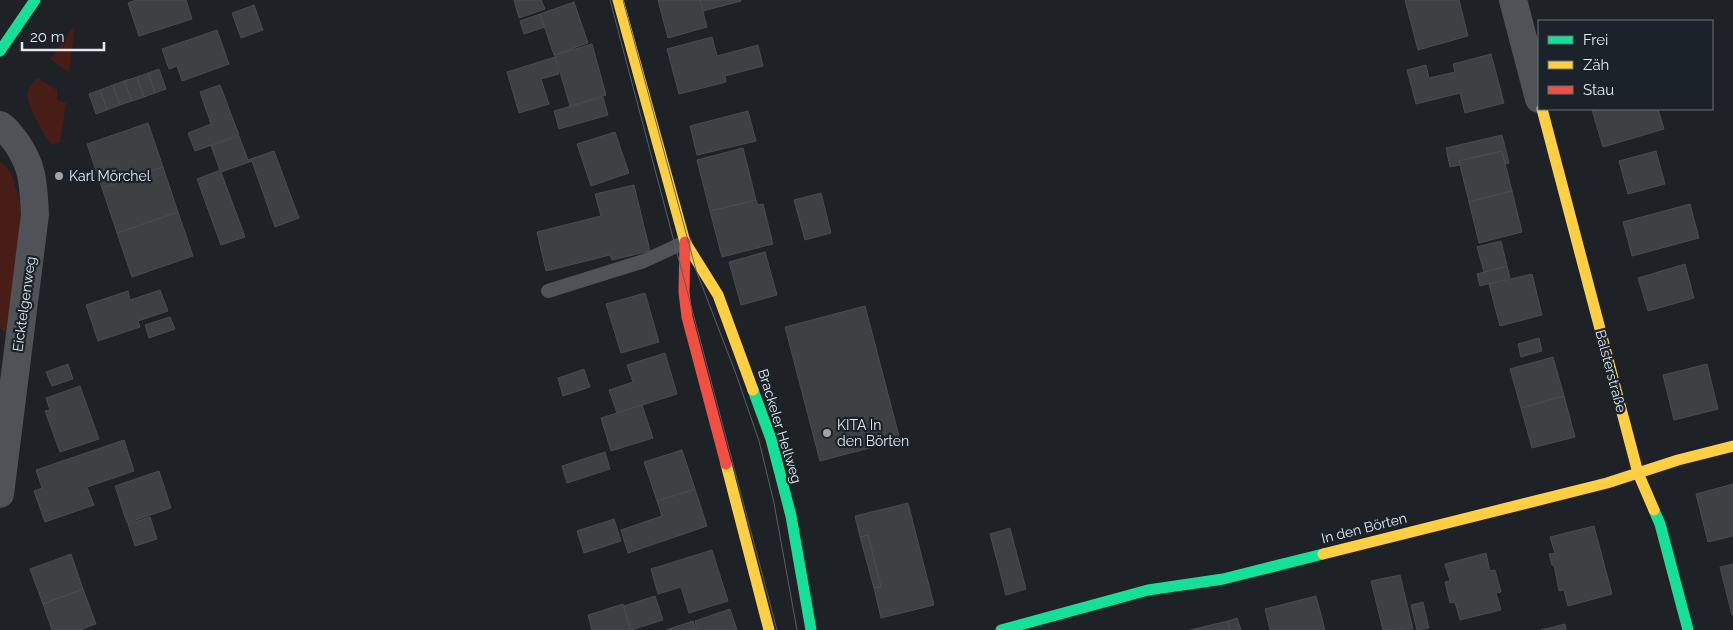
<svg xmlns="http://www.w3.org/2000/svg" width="1733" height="630" font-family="Raleway,sans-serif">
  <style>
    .green { fill: #471d15 }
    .building { fill: #3d4144; stroke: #484c50 }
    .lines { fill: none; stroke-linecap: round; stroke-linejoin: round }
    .lane { stroke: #4f5256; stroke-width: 14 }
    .street { stroke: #4f5256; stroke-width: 28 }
    .fast { stroke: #16e098; stroke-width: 11 }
    .slow { stroke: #ffcf43; stroke-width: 11 }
    .jam { stroke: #f24e42; stroke-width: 11 }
    .tram { stroke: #5b5e62; stroke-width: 1 }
    .poi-dot { fill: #9ea3a8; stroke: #1b222a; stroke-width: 2 }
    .labels { text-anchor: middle; stroke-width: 4.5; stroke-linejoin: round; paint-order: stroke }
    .poi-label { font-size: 14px; fill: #e3e9ee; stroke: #1b222a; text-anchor: start }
    .street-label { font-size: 14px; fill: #e3e9ee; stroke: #1b222a }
  </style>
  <rect width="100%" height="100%" fill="#1e2226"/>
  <path class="green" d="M75,25L69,72L50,59Z
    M37,78L57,90V100L66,103L60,142L51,145C44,132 25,106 28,91C30,86 34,82 37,78Z
    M0,162L10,171L13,178L21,208L19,238L6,333L0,328Z"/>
  <path class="building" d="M136,0H186L192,19L139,36L128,3Z
    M514,0H541L545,9L519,18Z
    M658,0H700L707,27L668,38Z
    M700,0H741V1L703,11Z
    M1405,0H1459L1468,36L1418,50Z
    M574,2L588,43L554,55L540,14Z
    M254,5L263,30L241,38L232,13Z
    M540,14L545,27L524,34L520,21Z
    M217,30L229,64L182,81L177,66L169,69L162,49Z
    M712,37L717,56L758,45L763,66L725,76L726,82L679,94L667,49Z
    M592,44L606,95L570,106L555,55Z
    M1491,54L1504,103L1465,113L1460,93L1416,104L1407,70L1426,65L1429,78L1455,72L1453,64Z
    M555,57L559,74L541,79L549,104L519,113L507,72Z
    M159,69L166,89L155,93L148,73Z
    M148,73L155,93L144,97L137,77Z
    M137,77L144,97L132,101L124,81Z
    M124,81L132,101L120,105L113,85Z
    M113,85L120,105L107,110L100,90Z
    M220,85L239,135L195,151L188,133L211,124L200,92Z
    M100,90L107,110L96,114L89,94Z
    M603,97L608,115L559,129L554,111Z
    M1596,109H1658L1664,129L1603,147L1592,110Z
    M748,111L756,141L697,155L690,126Z
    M148,123L163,167L102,188L87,144Z
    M615,132L629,173L591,186L577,144Z
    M1502,135L1509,163L1505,164L1502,151L1459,161L1460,165L1450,167L1446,148Z
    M239,136L248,160L274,151L299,218L275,227L252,161L221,172L245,237L221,245L197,179L220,170L211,146Z
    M743,148L756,200L710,211L697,160Z
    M1502,151L1512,191L1469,202L1459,161Z
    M1656,151L1665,184L1628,194L1619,161Z
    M163,167L178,212L117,233L102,188Z
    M634,185L650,251L612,260L610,255L546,271L537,232L601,216L595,194Z
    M1512,191L1522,232L1479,243L1469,202Z
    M821,193L831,233L805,240L794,200Z
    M756,200L758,205L763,204L773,244L722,257L710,211Z
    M1690,204L1699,238L1632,256L1623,222Z
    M178,212L193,256L132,277L117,233Z
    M1501,241L1507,266L1484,272L1477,247Z
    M765,252L777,295L741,305L729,262Z
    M1685,264L1694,298L1648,311L1638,278Z
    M1507,266L1510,278L1480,286L1477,274Z
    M1532,274L1542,315L1500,326L1489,284Z
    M160,290L168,311L138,321L140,327L98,341L86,305L128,291L130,300Z
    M645,293L659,342L621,353L606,304Z
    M865,306L900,440L820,461L785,327Z
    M170,317L175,329L149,338L145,325Z
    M1539,338L1542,351L1521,357L1518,344Z
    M665,353L677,394L617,413L609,390L633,382L627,365Z
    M1553,357L1564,396L1521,408L1510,369Z
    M68,364L73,379L52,386L46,372Z
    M1707,364L1718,409L1674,420L1663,375Z
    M584,369L590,387L563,396L558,378Z
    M80,386L99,439L60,452L45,411L50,410L46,398Z
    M1564,396L1575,437L1532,448L1521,408Z
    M642,405L653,438L611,451L601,418Z
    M124,440L134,471L87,487L94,505L45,522L34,491L42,488L36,470Z
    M682,450L695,489L657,501L644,462Z
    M605,452L610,469L567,483L562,466Z
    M159,471L171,508L127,523L115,486Z
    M1733,484V536L1708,542L1696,494Z
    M695,489L707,526L628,553L621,530L662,516L657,501Z
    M908,503L934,605L881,618L874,588L881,587L868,535L860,537L855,516Z
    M150,517L157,539L135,546L128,524Z
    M614,519L621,541L584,553L577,531Z
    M1594,526L1612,594L1568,606L1564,590L1559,591L1554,565H1552L1549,554L1555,553L1550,537Z
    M1010,528L1026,589L1006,595L990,534Z
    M868,535L881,587L874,588L860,537Z
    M712,550L728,601L689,613L681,587L658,594L651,569Z
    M1486,553L1490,571L1495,570L1501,592L1496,593L1501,610L1460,620L1455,602L1450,603L1445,582L1450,581L1445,564Z
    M71,554L83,589L43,604L30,569Z
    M1733,564V615H1732L1720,567Z
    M1400,575L1413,629L1383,630L1371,581Z
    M83,589L96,624L80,630H52L43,604Z
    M655,596L663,620L631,630L624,606Z
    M1316,596L1325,630H1270L1265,609Z
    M1423,602L1429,628L1417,630L1411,605Z
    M623,604L630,630H592L588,615Z
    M730,609L737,630H697L695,621Z
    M1237,618L1241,630H1230L1228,621Z
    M693,621L696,630H666Z
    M1228,621L1230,630H1190Z
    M1565,624L1566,630H1541Z"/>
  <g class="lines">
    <path class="lane" d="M548,291L644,261L685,242"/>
    <path class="street" d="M1513,0L1539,99
      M0,125C7,129 11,136 16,142C34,168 33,184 35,214L0,494"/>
    <path class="fast" d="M0,51L35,0
      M753,390L771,439L791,516L811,630
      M1654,510L1660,524L1688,630
      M1001,630L1148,590L1223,579L1323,554"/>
    <path class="slow" d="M618,0L685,242L718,295L753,390
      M1542,109L1638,473L1654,510
      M726,464L769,630
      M1323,554L1607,483L1678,460L1733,446"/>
    <path class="jam" d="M685,242L684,292L687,317L726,464"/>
    <path class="tram" d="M610,0L777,630
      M623,0L696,270L736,374L759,441L774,503L797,630"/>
  </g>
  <g class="poi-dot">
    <circle cx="59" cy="176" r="5"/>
    <circle cx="827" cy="433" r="5"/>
  </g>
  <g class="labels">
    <g class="poi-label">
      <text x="69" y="181">Karl Mörchel</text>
      <text x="837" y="430">KITA In<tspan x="837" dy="16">den Börten</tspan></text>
    </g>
    <g class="street-label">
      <text transform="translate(24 304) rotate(-82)" y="5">Eicktelgenweg</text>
      <text transform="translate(1611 371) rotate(75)" y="5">Balsterstraße</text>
      <text transform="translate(780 426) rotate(73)" y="5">Brackeler Hellweg</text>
      <text transform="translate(1364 528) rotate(-14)" y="5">In den Börten</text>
    </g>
  </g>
  <rect x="1538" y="20" width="175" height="90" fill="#1b222a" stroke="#6b7278"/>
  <rect x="1548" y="36" width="25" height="8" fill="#16e098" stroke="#6b7278"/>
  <text x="1583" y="45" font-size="15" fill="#e3e9ee">Frei</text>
  <rect x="1548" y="61" width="25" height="8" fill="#ffcf43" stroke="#6b7278"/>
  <text x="1583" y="70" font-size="15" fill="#e3e9ee">Zäh</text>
  <rect x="1548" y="86" width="25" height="8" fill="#f24e42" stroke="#6b7278"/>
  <text x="1583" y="95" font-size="15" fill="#e3e9ee">Stau</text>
  <path d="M22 42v8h82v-8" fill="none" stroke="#e3e9ee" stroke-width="2.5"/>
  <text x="30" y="42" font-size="15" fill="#e3e9ee" stroke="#1b222a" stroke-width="4" paint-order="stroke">20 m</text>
</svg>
